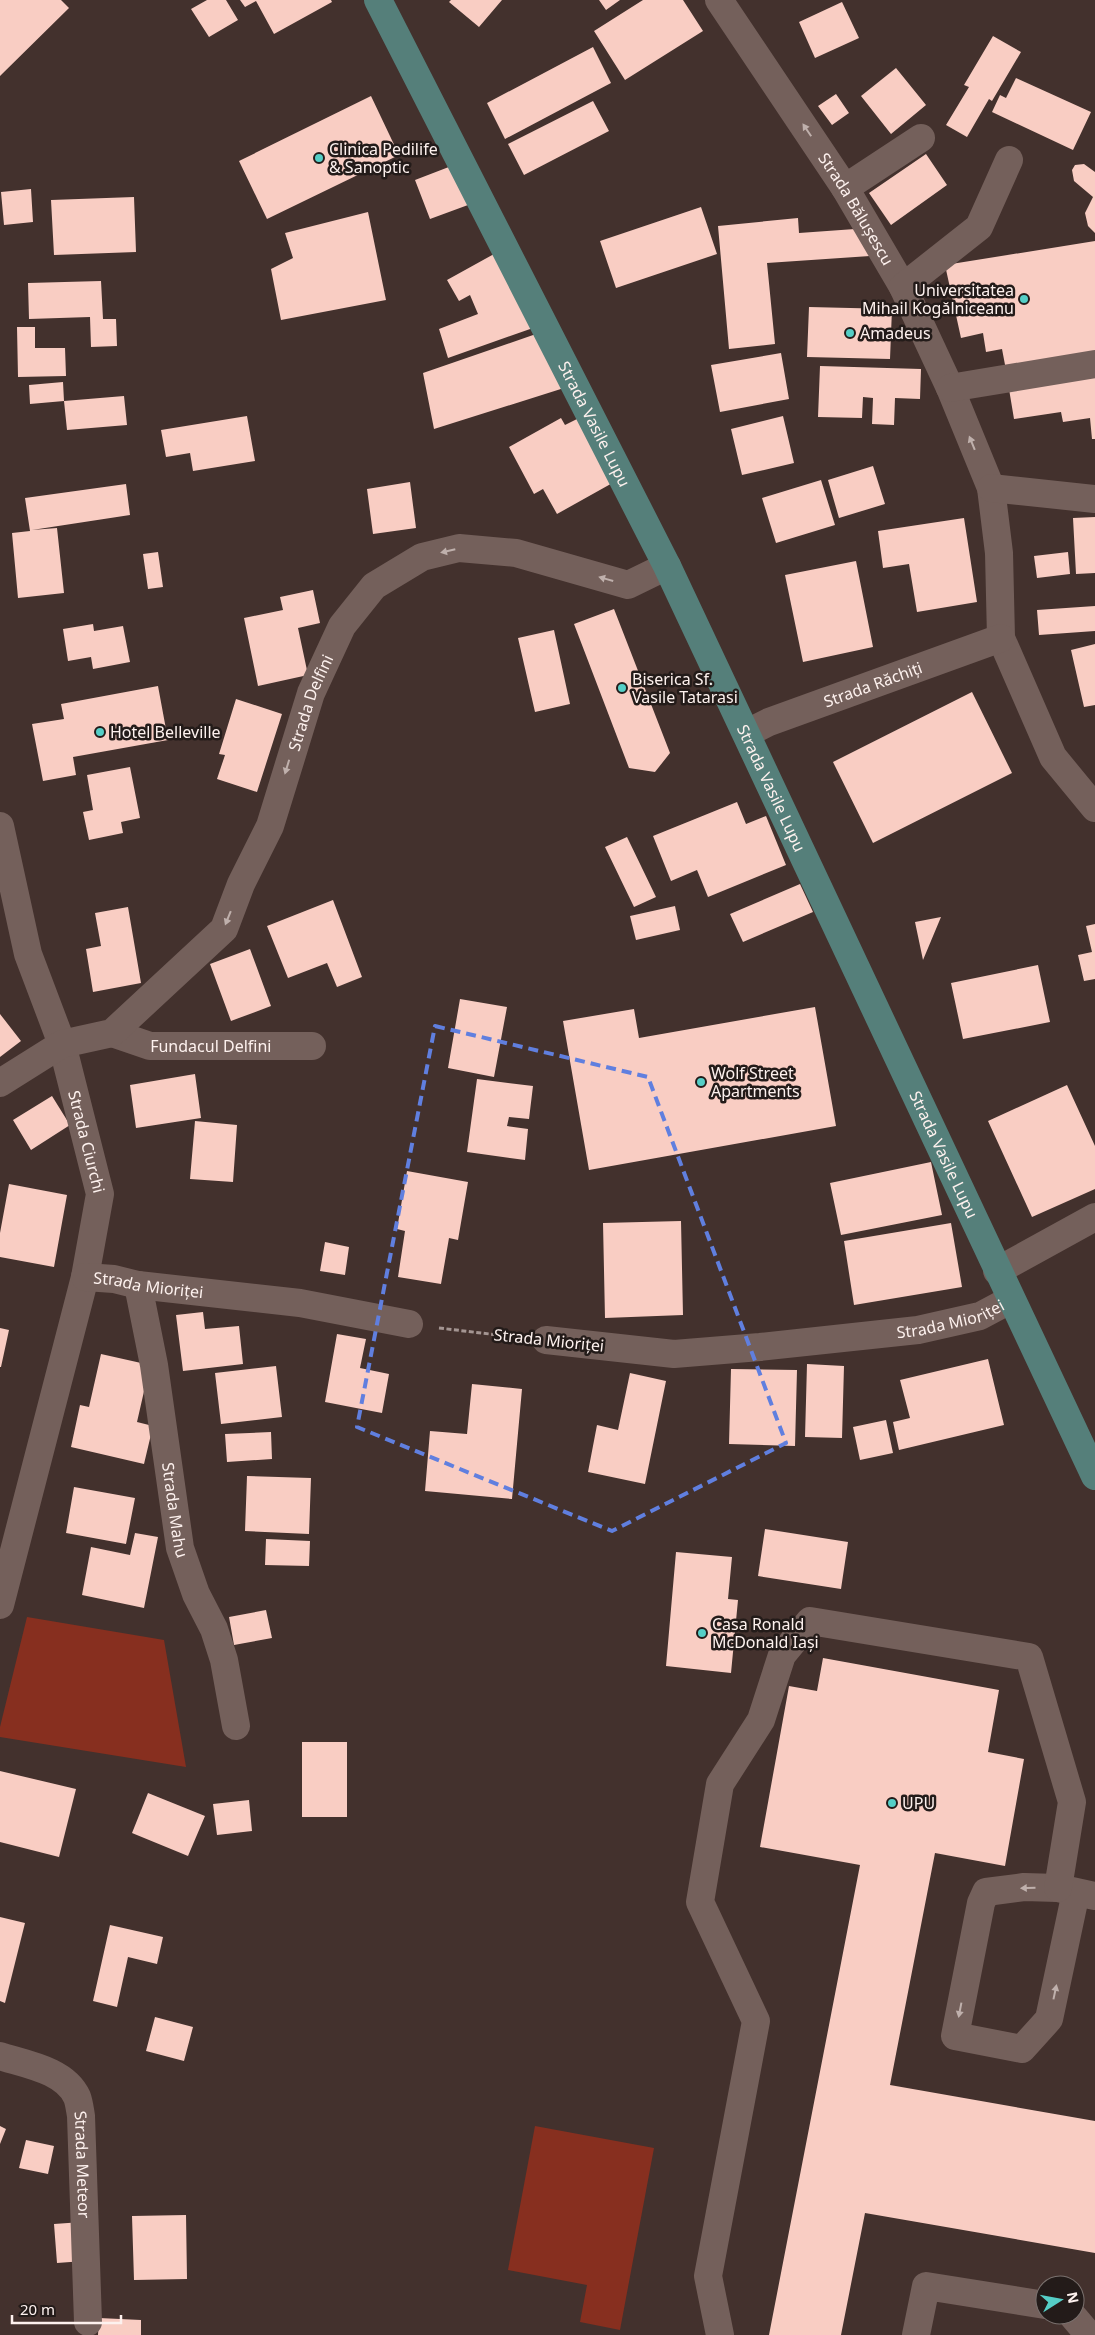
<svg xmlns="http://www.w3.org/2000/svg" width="1095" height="2335" font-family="'Noto Sans',sans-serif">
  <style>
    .green { fill: #872f1f }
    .building { fill: #f9cdc3 }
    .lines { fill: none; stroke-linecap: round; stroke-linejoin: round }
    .path { stroke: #a49592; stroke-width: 3; stroke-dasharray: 5 2.5; stroke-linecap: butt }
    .minor { stroke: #74605b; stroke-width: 28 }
    .major { stroke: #557f7a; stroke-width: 28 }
    .oneway { fill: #bfb0ac }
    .marked { fill: none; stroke: #607fdf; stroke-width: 4; stroke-dasharray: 10 6; stroke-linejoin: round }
    .poi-dot { fill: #55cec6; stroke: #231b19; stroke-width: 2 }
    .labels { text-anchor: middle; stroke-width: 5; stroke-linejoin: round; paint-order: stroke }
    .poi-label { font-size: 16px; fill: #fdf1ee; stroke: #231b19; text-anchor: start }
    .street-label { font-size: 16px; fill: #fdf1ee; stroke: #231b19 }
  </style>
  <rect width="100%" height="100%" fill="#43312d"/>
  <path class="green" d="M27,1617L164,1640L186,1767L0,1737V1727Z
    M535,2126L654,2148L620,2330L580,2322L587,2285L508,2270Z"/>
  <path class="building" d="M0,0H61L69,8L0,76Z
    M207,0H226L238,20L209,37L191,9Z
    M240,0H331L332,2L274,34L256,1L245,7Z
    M451,0H502L479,27L449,2Z
    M599,0H620L606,10Z
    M643,0H683L703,31L625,80L594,31Z
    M842,2L859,38L815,58L799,22Z
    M993,36L1021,52L992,101L989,99L967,137L946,125L969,87L964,85Z
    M593,47L611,83L505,139L487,103Z
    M896,68L926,105L891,134L861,96Z
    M1016,78L1091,112L1073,150L992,112L1000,95L1006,98Z
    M836,94L849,113L832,125L818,106Z
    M371,96L399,155L267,219L239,161Z
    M593,101L609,131L524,175L508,144Z
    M926,154L947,185L891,225L869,193Z
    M1084,164L1095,172V233L1088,226L1085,213L1093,197L1074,181L1072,170L1075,165Z
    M454,165L468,205L430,219L415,180Z
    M31,189L33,222L4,225L1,192Z
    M134,197L136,252L54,255L51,200Z
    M701,207L717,254L616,288L600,241Z
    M368,212L386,300L281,320L271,269L293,258L285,233Z
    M798,218L799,233L855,229L870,256L767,263L775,344L729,349L718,226Z
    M1095,241V354L1006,370L1002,349L986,352L983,333L961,338L945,265Z
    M494,254L533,328L448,358L439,329L478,314L470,295L459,301L447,280Z
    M101,281L103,319H116L117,346L91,347L90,317L29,319L28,283Z
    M809,307L892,309L890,359L807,357Z
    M17,327H35V348H65L66,376L18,377Z
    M536,334L564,388L434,429L423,373Z
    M781,353L789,399L720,412L711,365Z
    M820,366L921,369L920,399L895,398L894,425L872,424L873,398L863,397L862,418L818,417Z
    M1095,377V439H1092L1090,418L1063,422L1061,412L1014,419L1009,389Z
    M63,382L64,401L30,404L29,385Z
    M124,396L127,425L67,430L64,401Z
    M247,416L255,461L193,471L190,453L166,457L161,430Z
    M783,416L794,463L742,475L731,429Z
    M581,417L616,481L557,514L543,489L534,494L509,447L561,418L565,425Z
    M873,466L885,504L839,518L828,480Z
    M821,480L835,525L776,543L762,498Z
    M410,482L416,528L373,534L367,489Z
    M126,484L130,515L32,530L57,528L64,593L18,598L12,533L30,531L25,498Z
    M1095,517V573L1076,574L1073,518Z
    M964,518L977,602L917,612L909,564L883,568L878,531Z
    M158,552L163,587L148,589L143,554Z
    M1068,552L1070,574L1037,578L1034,556Z
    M856,561L873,647L803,662L785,575Z
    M313,590L320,623L298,628L308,675L258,686L244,618L283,610L280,597Z
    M1095,606V631L1039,635L1037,610Z
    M614,609L670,753L655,772L629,768L574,624Z
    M93,624L94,631L123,626L130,662L93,669L91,657L68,661L63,629Z
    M554,630L570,704L535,712L518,638Z
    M1095,644V705L1084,707L1071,650Z
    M158,686L168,740L73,757L76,775L43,781L32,724L64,719L61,704Z
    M972,692L1012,773L873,843L833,762Z
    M236,699L282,714L257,792L217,779L225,755L219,754Z
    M130,767L140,818L121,822L123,833L89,840L83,812L93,810L87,775Z
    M737,802L746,824L766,816L786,865L708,897L697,870L671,881L653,836Z
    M627,837L656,897L634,907L605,847Z
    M800,884L813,912L743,942L730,914Z
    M333,900L362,977L337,987L327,963L288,978L267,926Z
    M675,906L680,930L636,940L630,916Z
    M128,907L141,983L93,992L86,949L101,946L95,913Z
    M941,917L923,960L915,922Z
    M1095,924V979L1084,981L1078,955L1092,952L1086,926Z
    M250,949L271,1006L231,1021L210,964Z
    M1038,965L1050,1022L963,1039L951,983Z
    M460,999L507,1007L494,1077L448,1068Z
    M815,1007L836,1126L589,1170L563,1021L634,1009L639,1038Z
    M0,1014L21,1041L0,1057Z
    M195,1074L201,1118L136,1128L130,1085Z
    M477,1079L533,1086L529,1119L509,1117L507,1126L528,1129L525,1160L467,1152Z
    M1067,1085L1095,1146V1189L1032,1217L988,1121Z
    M52,1096L70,1125L31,1150L13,1120Z
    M195,1121L237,1125L233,1182L190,1179Z
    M931,1162L942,1215L841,1235L830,1183Z
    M407,1171L468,1182L458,1240L449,1238L441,1284L398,1277L405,1231L397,1229Z
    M9,1184L67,1195L54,1267L0,1257V1233Z
    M681,1221L683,1315L605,1318L603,1223Z
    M951,1223L962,1287L854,1305L844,1241Z
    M325,1242L349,1247L345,1275L320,1271Z
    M203,1312L205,1329L239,1326L243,1364L183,1371L176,1315Z
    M0,1328L9,1330L1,1367H0Z
    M337,1334L366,1339L360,1368L389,1374L382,1413L325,1402Z
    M101,1354L150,1365L137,1422L153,1426L144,1464L71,1447L80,1405L89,1407Z
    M988,1359L1004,1425L899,1450L893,1422L910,1418L900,1380Z
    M807,1364L844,1366L842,1438L805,1437Z
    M276,1366L282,1417L221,1424L215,1373Z
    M731,1369L797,1370L795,1446L729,1444Z
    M630,1373L666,1381L645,1484L588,1472L597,1425L618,1430Z
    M472,1384L522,1389L512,1499L425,1491L430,1431L467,1434Z
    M886,1420L893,1453L860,1460L853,1427Z
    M271,1432L272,1459L227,1462L225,1434Z
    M247,1476L311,1478L309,1534L245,1531Z
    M74,1487L135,1498L126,1544L66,1533Z
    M765,1529L848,1542L841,1589L758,1576Z
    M135,1533L158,1537L144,1608L82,1595L91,1547L130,1555Z
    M266,1539L310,1541L309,1566L265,1565Z
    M676,1552L732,1557L728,1599L738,1600L731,1673L666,1666Z
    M266,1610L272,1638L234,1645L229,1617Z
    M823,1658L999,1690L988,1752L1024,1759L1005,1866L935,1853L890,2085L1095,2121V2253L865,2213L841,2335H769L860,1865L760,1847L789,1686L817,1691Z
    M302,1742H347V1817H302Z
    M0,1771L76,1789L59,1857L0,1842Z
    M148,1793L205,1816L188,1856L132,1833Z
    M249,1800L252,1831L217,1835L213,1804Z
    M0,1917L25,1923L5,2003L0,2001Z
    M110,1925L163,1937L157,1964L128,1957L117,2007L93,2001Z
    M155,2017L193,2027L184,2061L146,2051Z
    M0,2126L6,2129L0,2144Z
    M26,2140L54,2146L48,2174L19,2168Z
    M186,2215L187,2279L134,2280L132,2216Z
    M82,2222L84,2261L57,2263L54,2224Z
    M99,2318L141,2320V2335H98Z"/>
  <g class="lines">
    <path class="path" d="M439,1328L515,1337"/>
    <g class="minor">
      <path id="s1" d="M719,0L845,188L903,287L950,388L991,488L999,553L1001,638L1053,757L1095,808"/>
      <path d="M845,188L921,138"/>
      <path d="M903,287L979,227L1009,160"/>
      <path d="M950,388L1095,364"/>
      <path d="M991,488L1095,499"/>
      <path id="s2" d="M747,733L769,722L1001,638"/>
      <path id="s3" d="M0,826L28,954L62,1044L100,1194L85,1277L0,1605"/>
      <path id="s4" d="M112,1033L150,1046H312"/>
      <path id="s5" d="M0,1083L62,1044L112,1033L224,929L241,884L270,826L311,693L342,626L374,586L422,557L459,548L516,553L628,585L667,566"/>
      <path d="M997,1271L1095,1217"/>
      <path id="s6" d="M85,1277L114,1279L138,1285L300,1303L409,1324"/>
      <path id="s7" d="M138,1285L154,1365L180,1548L196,1594L214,1629L224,1660L236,1726"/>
      <path id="s8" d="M546,1340L674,1354L760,1347L918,1330L980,1316L1010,1300"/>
      <path d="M1076,1892L1049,2019L1022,2049L955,2036L981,1903L986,1892L1024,1887L1058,1888L1095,1896"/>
      <path id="s9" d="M0,2056C25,2064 65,2070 77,2097C79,2102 80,2110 81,2116L88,2322"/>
      <path d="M1072,2315L1089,2335"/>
      <path d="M720,2335L708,2276L756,2021L700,1902L720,1784L761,1720L782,1655L810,1621L1029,1657L1072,1802L1058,1888"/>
      <path d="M916,2335L926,2286L1045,2305"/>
    </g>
    <path class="major" id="s10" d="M378,0L667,566L1095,1476"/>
  </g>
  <defs><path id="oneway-solid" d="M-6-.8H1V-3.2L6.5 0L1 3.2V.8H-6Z" transform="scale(1.25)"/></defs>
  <g class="oneway">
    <use href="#oneway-solid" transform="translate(807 130) rotate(-124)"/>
    <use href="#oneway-solid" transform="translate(972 443) rotate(-112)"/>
    <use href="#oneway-solid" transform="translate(448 551) rotate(167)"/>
    <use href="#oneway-solid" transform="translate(606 579) rotate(-164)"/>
    <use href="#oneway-solid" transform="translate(287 767) rotate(107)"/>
    <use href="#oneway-solid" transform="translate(228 918) rotate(112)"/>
    <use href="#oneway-solid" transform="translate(1028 1888) rotate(178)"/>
    <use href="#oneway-solid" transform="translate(1055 1992) rotate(-78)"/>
    <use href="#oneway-solid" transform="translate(960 2010) rotate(101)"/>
  </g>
  <path class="marked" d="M435,1026L648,1077L786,1443L612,1531L357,1427Z"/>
  <g class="poi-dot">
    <circle cx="319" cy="158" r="5"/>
    <circle cx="1024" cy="299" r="5"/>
    <circle cx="850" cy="333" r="5"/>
    <circle cx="622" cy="688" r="5"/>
    <circle cx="100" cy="732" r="5"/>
    <circle cx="701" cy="1082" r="5"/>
    <circle cx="702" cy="1633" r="5"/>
    <circle cx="892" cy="1803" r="5"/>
  </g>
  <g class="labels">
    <g class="poi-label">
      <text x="329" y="155">Clinica Pedilife<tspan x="329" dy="18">&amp; Sanoptic</tspan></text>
      <text x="1014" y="296" text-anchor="end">Universitatea<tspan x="1014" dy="18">Mihail Kogălniceanu</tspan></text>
      <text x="860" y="339">Amadeus</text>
      <text x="632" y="685">Biserica Sf.<tspan x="632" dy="18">Vasile Tatarasi</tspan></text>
      <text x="110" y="738">Hotel Belleville</text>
      <text x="711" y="1079">Wolf Street<tspan x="711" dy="18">Apartments</tspan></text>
      <text x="712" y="1630">Casa Ronald<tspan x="712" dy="18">McDonald Iași</tspan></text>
      <text x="902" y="1809">UPU</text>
    </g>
    <g class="street-label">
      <text dy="6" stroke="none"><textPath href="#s1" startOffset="250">Strada Bălușescu</textPath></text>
      <text dy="6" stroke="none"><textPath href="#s10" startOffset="476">Strada Vasile Lupu</textPath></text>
      <text dy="6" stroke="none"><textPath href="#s2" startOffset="135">Strada Răchiți</textPath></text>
      <text dy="6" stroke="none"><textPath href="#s5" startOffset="520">Strada Delfini</textPath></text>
      <text dy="6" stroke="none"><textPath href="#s10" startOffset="881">Strada Vasile Lupu</textPath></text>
      <text dy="6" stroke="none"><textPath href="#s4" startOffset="101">Fundacul Delfini</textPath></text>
      <text dy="6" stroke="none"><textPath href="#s3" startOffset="328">Strada Ciurchi</textPath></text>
      <text dy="6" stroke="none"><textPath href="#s10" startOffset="1286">Strada Vasile Lupu</textPath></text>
      <text dy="6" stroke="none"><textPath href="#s6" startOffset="64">Strada Mioriței</textPath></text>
      <text dy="6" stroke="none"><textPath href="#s8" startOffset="408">Strada Mioriței</textPath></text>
      <text transform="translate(549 1340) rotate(6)" y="6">Strada Mioriței</text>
      <text dy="6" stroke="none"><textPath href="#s7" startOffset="228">Strada Mahu</textPath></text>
      <text dy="6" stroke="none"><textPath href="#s9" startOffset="158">Strada Meteor</textPath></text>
    </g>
  </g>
  <g transform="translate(1060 2300) rotate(79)"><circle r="24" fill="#231b19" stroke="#7a716e"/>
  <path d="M0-4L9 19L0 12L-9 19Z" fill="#55cec6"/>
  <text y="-8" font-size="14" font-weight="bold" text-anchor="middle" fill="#fdf1ee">N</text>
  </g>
  <path d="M12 2315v8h109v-8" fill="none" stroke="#fdf1ee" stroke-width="2.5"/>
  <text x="20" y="2315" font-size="15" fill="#fdf1ee" stroke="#231b19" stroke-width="4" paint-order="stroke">20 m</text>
</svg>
